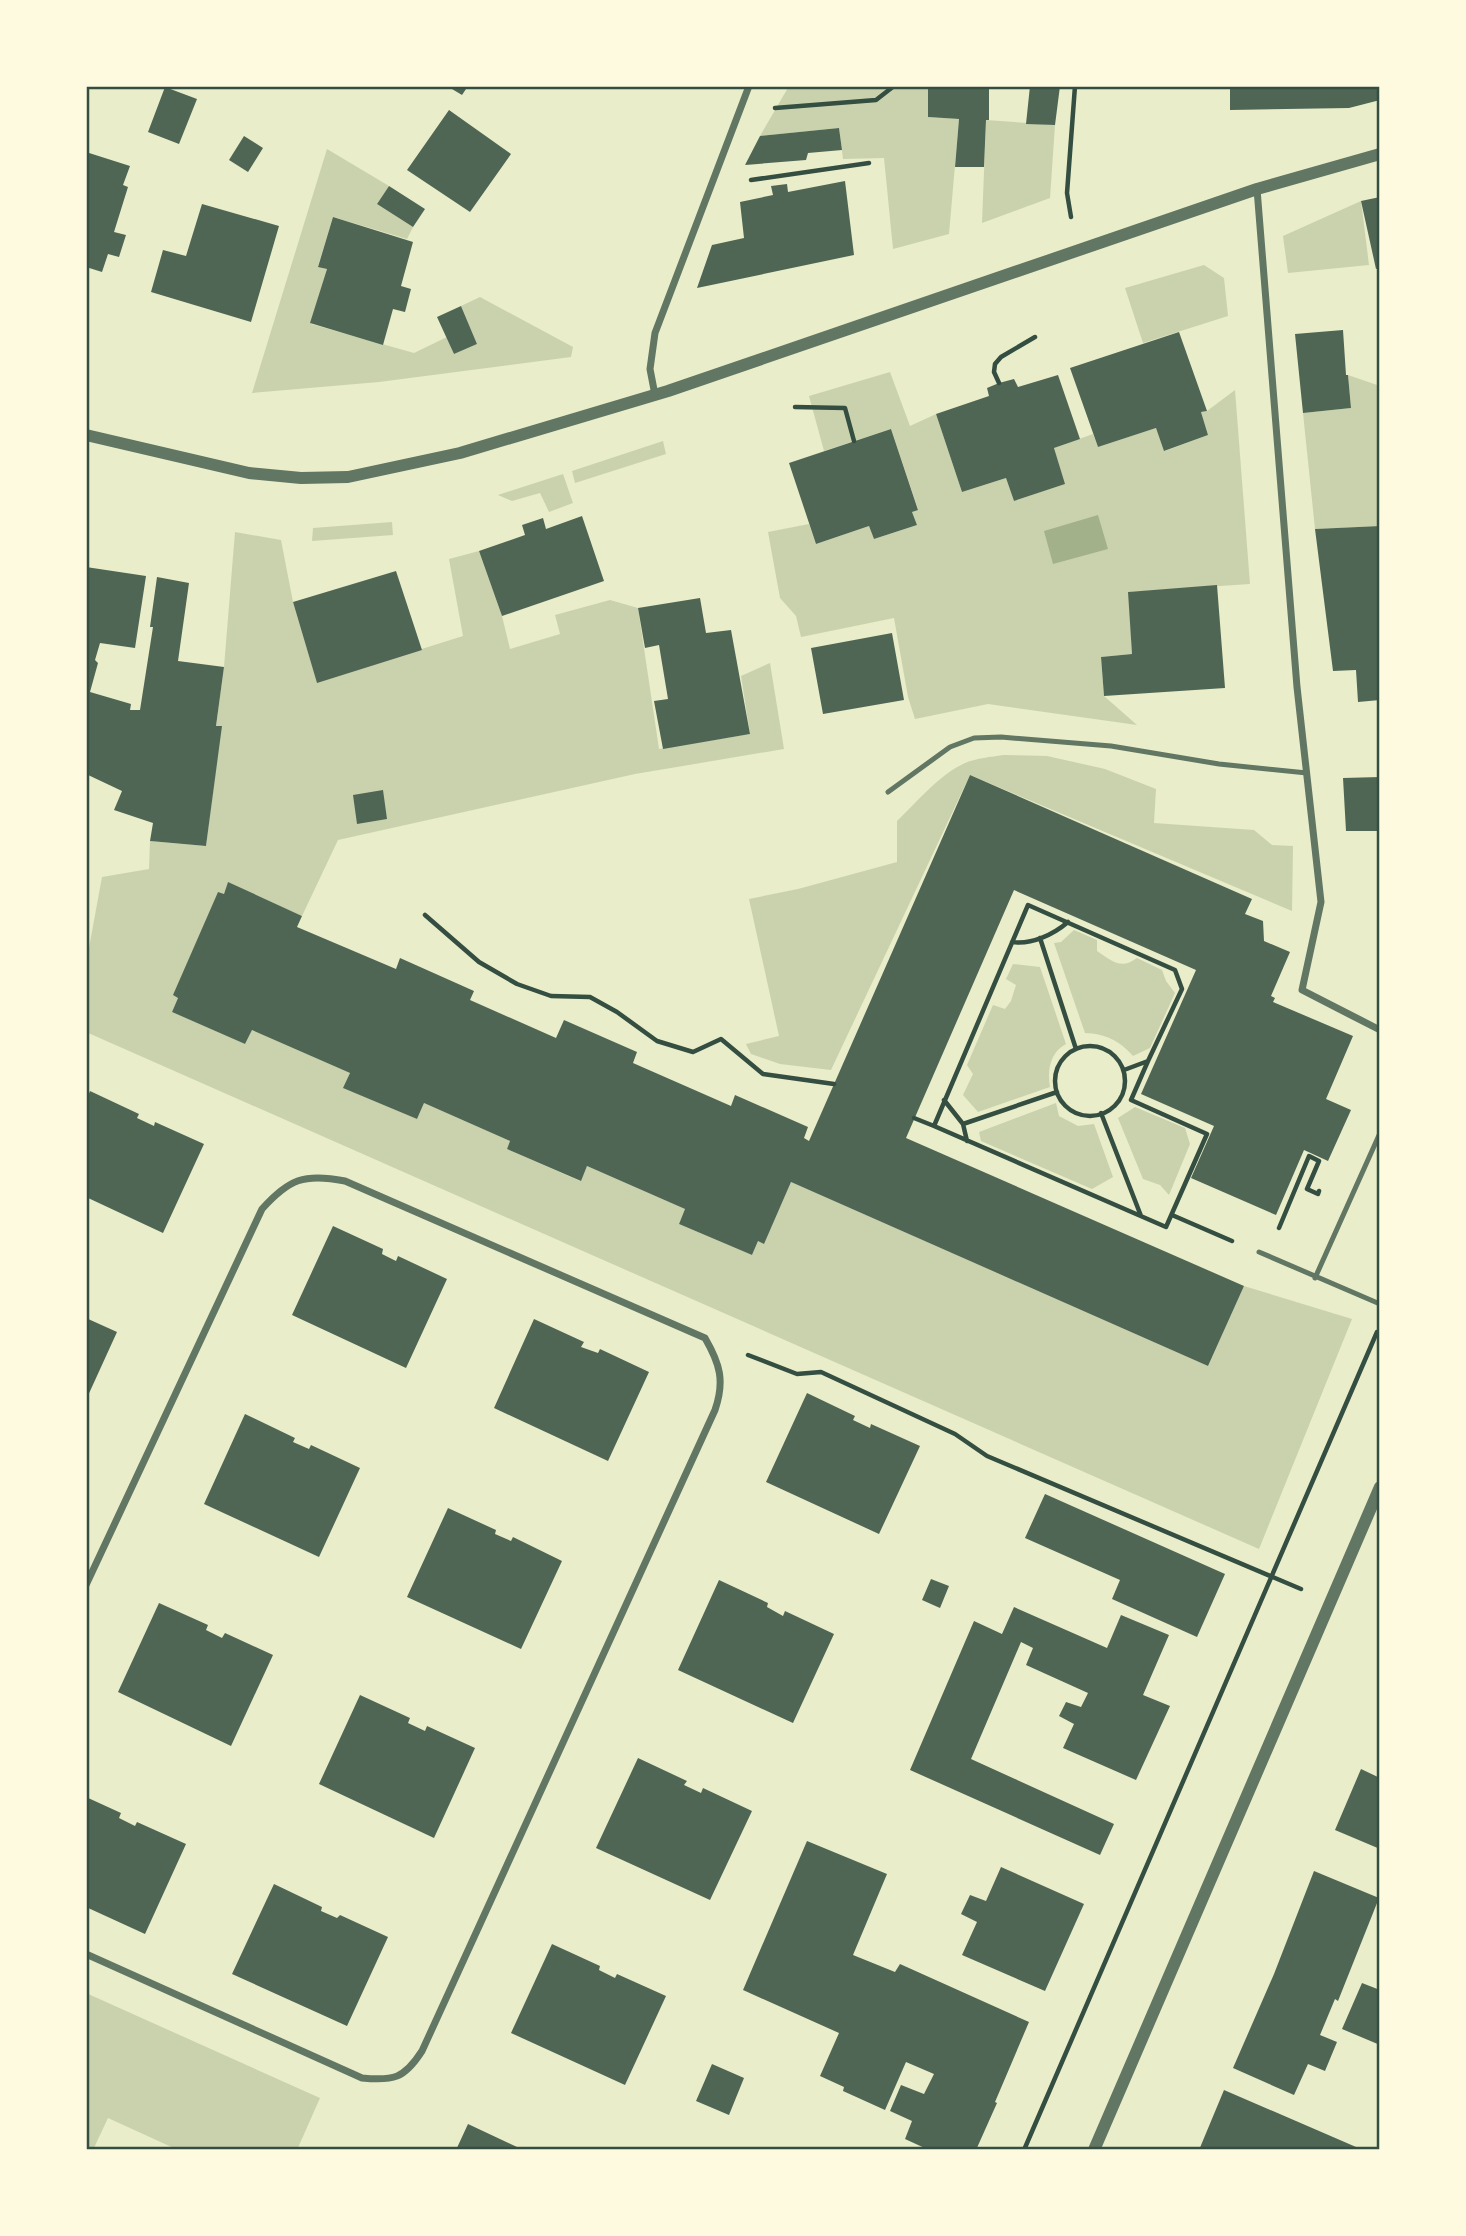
<svg xmlns="http://www.w3.org/2000/svg" width="1466" height="2236" font-family="'Libre Baskerville',serif">
  <style>
    .green { fill: #cad2ad }
    .water { fill: #a3b18a }
    .building { fill: #4f6655 }
    .lines { fill: none; stroke-linecap: round; stroke-linejoin: round }
    .path { stroke: #344e41; stroke-width: 4.5 }
    .service { stroke: #617663; stroke-width: 5 }
    .minor { stroke: #617663; stroke-width: 7 }
    .tertiary { stroke: #617663; stroke-width: 12 }
    .neatline { fill: none; stroke: #344e41; stroke-width: 2.5 }
  </style>
  <rect width="100%" height="100%" fill="#e9edc9"/>
  <path class="green" d="M789,86H928V117L959,119L949,234L893,249L884,158L843,159L839,128L760,136Z
    M986,120L1055,125L1050,198L982,223Z
    M327,149L389,186L377,204L413,227L407,239L333,217L318,266L327,269L311,324L414,353L447,337L454,354L477,344L461,306L480,297L573,347L571,357L379,382L252,393Z
    M1361,201L1369,265L1288,273L1283,236Z
    M1204,265L1224,278L1228,316L1143,343L1125,288Z
    M890,372L910,426L936,414L962,492L1006,478L1014,501L1064,484L1054,448L1093,434L1098,447L1156,428L1165,451L1208,435L1201,412L1207,411L1235,390L1250,584L1129,592L1132,654L1101,657L1104,696L1137,725L988,704L915,719L908,697L894,618L801,637L796,616L780,598L768,532L809,524L816,544L869,526L874,539L917,525L912,512L918,509L891,429L824,451L809,396Z
    M1348,375L1380,386V526L1315,529L1303,413L1351,408Z
    M663,441L666,454L575,483L572,471Z
    M563,474L573,503L549,512L540,493L512,501L498,495Z
    M392,522L393,535L312,541L313,528Z
    M235,532L281,540L293,602L317,682L463,636L449,559L479,551L502,616L510,649L560,634L555,615L610,600L638,608L659,749L750,734L741,676L770,663L784,749L635,774L338,840L302,916L228,883L224,894L218,893L174,994L178,998L172,1012L245,1044L252,1030L350,1073L344,1088L417,1119L424,1103L510,1141L507,1149L580,1181L587,1166L685,1209L679,1224L752,1255L758,1241L764,1243L791,1182L1208,1366L1244,1286L1352,1319L1259,1549L86,1032V964L102,877L149,869L150,841L206,846L221,727L216,726L224,667Z
    M1003,755L1047,756L1105,769L1156,789L1154,823L1254,830L1272,845L1293,846L1292,911L970,775L831,1070L780,1064L751,1054L746,1044L779,1036L749,899L798,889L897,862V821C918,801 939,775 965,763C977,758 991,757 1003,755Z
    M1074,930L1097,940V951C1112,961 1121,970 1137,958L1162,970L1166,981L1175,993L1150,1048L1133,1056C1119,1040 1105,1034 1085,1033L1054,943L1061,942Z
    M1013,964L1040,967L1066,1044C1050,1052 1047,1071 1050,1087L978,1112L963,1095L973,1074L967,1065L993,1005L1005,1009L1011,1001L1016,985L1006,979Z
    M1056,1103L1059,1116L1078,1126L1094,1124L1113,1177L1092,1189L981,1141L979,1132Z
    M1135,1107L1185,1128L1190,1144L1169,1195L1160,1185L1143,1179L1118,1118Z
    M86,1993L320,2098L297,2150H178L108,2118L93,2150H86Z"/>
  <path class="water" d="M1098,515L1108,549L1053,564L1044,531Z"/>
  <path class="building" d="M447,86H468L462,95Z
    M928,86H989V120H986L984,167H955L959,119L928,117Z
    M1030,86H1060L1055,125L1026,124Z
    M1230,86H1380V100L1349,108L1230,110Z
    M165,87L197,99L179,144L148,132Z
    M449,110L511,154L470,212L407,170Z
    M839,128L842,150L808,153L806,160L745,165L760,136Z
    M244,136L263,148L248,172L229,160Z
    M86,152L130,166L123,185L128,187L114,232L126,235L119,257L108,254L102,272L86,267Z
    M845,181L854,255L697,288L712,245L744,238L740,202L773,195L771,186L787,184L788,192Z
    M389,186L425,209L413,227L377,204Z
    M1380,197V268L1376,269L1361,201Z
    M202,204L279,226L251,322L151,292L163,250L186,256Z
    M333,217L413,242L401,286L411,289L405,312L393,309L383,345L310,323L327,269L318,267Z
    M461,306L477,344L454,354L437,317Z
    M1343,330L1346,375H1348L1351,408L1303,413L1295,334Z
    M1179,332L1207,411L1201,412L1208,435L1164,451L1156,428L1098,447L1070,368Z
    M1058,375L1080,439L1054,448L1065,484L1014,501L1006,478L962,492L936,414L989,396L987,388L999,383L1014,379L1018,387Z
    M891,429L918,510L912,512L917,525L874,539L869,526L816,544L789,463Z
    M582,516L604,581L502,616L479,551L525,535L522,525L543,518L546,529Z
    M1380,526V700L1358,702L1356,670L1333,671L1315,529Z
    M86,567L146,576L135,648L100,643L95,660L98,663L90,692L131,704L130,710H140L153,627H150L157,577L189,583L178,661L224,667L216,726H222L206,846L150,841L153,823L114,810L122,791L86,774Z
    M396,571L422,650L317,683L293,602Z
    M1217,585L1225,688L1104,696L1101,657L1132,654L1128,592Z
    M700,598L706,633L731,630L750,734L663,749L654,701L668,699L659,645L645,648L638,608Z
    M892,633L904,700L823,714L811,648Z
    M970,775L1252,899L1245,914L1263,921L1264,941L1290,952L1271,996L1275,998L1273,1002L1353,1036L1326,1099L1351,1110L1328,1161L1304,1150L1276,1215L1191,1178L1214,1126L1141,1094L1196,970L1014,890L906,1138L1244,1286L1208,1366L791,1182L764,1244L758,1241L752,1255L679,1224L685,1209L587,1166L581,1181L507,1149L510,1141L424,1103L417,1119L343,1088L350,1073L252,1030L245,1044L172,1012L178,998L173,995L218,892L224,894L228,882L302,916L297,927L396,969L400,958L474,991L470,1000L556,1038L564,1020L637,1052L633,1063L731,1106L735,1095L808,1127L804,1138L809,1141Z
    M1380,777V831H1346L1343,778Z
    M383,790L387,819L357,824L353,795Z
    M90,1091L139,1114L137,1118L154,1126L155,1122L204,1144L163,1233L86,1197V1101Z
    M333,1226L383,1249L382,1254L396,1261L398,1256L447,1279L406,1368L292,1315Z
    M86,1318L117,1332L86,1400Z
    M534,1319L584,1342L581,1347L598,1353L600,1349L649,1372L608,1461L494,1408Z
    M807,1393L855,1416L853,1420L870,1428L871,1424L920,1446L879,1534L766,1482Z
    M245,1414L295,1438L293,1442L309,1449L311,1445L360,1468L319,1557L204,1504Z
    M1045,1494L1225,1574L1197,1637L1112,1599L1120,1580L1025,1538Z
    M448,1508L496,1530L495,1534L511,1541L513,1537L562,1561L521,1649L407,1597Z
    M931,1579L949,1586L940,1608L922,1600Z
    M719,1580L768,1603L767,1607L783,1616L785,1611L834,1634L793,1723L678,1670Z
    M159,1603L208,1625L206,1630L222,1638L225,1633L273,1655L231,1746L118,1692Z
    M1014,1607L1107,1648L1121,1615L1169,1635L1143,1695L1170,1706L1136,1780L1063,1748L1074,1724L1059,1716L1066,1702L1081,1707L1088,1693L1026,1665L1033,1648L1021,1642L971,1759L1114,1824L1100,1855L910,1770L974,1621L1002,1634Z
    M360,1695L410,1718L408,1723L425,1731L427,1726L475,1748L434,1838L319,1784Z
    M638,1758L687,1781L684,1785L701,1793L703,1788L752,1811L710,1900L596,1848Z
    M1361,1769L1380,1778V1849L1335,1830Z
    M86,1797L121,1813L119,1818L135,1826L137,1822L186,1844L145,1934L86,1907Z
    M807,1841L887,1874L853,1955L895,1972L900,1964L1029,2022L995,2102L997,2103L976,2150H929L905,2139L912,2121L890,2111L901,2085L924,2094L934,2074L906,2062L885,2110L843,2091L844,2087L820,2076L839,2033L743,1990Z
    M1001,1867L1084,1904L1045,1991L962,1955L977,1922L961,1914L970,1895L986,1901Z
    M1314,1871L1379,1898L1338,2001L1335,1999L1320,2035L1337,2042L1325,2071L1308,2064L1294,2095L1233,2068L1274,1974Z
    M274,1884L322,1907L321,1911L337,1918L340,1915L388,1937L347,2026L232,1974Z
    M552,1944L600,1966L599,1970L615,1978L617,1974L666,1996L625,2085L511,2033Z
    M1362,1983L1380,1990V2045L1342,2029Z
    M712,2064L744,2078L729,2115L696,2101Z
    M1224,2090L1363,2150H1199Z
    M468,2124L517,2147L516,2150H456Z"/>
  <g class="lines">
    <path class="path" d="M775,108L876,100L894,86
      M751,180L869,163
      M1071,217L1067,193L1075,86
      M999,383L994,372L995,364L1001,357L1035,337
      M795,407L845,408L854,441
      M425,915L479,962L517,984L551,996L590,997L617,1012L657,1041L693,1052L721,1039L763,1074L834,1084
      M1040,938L1076,1049
      M1012,942C1032,945 1054,934 1068,922
      M1055 1081a35 35 0 1 1 70 0a35 35 0 1 1-70 0Z
      M1124,1070L1148,1061L1182,989L1175,970L1028,905L934,1126L1166,1227L1207,1134L1131,1100L1148,1061
      M944,1100L963,1124L967,1141
      M1101,1113L1141,1216
      M914,1118L934,1126
      M963,1124L1057,1092
      M1172,1215L1232,1241
      M1279,1228L1309,1156L1319,1161L1307,1189L1318,1194L1319,1191
      M748,1355L797,1374L821,1372L955,1434L987,1456L1301,1589
      M1024,2150L1377,1332"/>
    <path class="service" d="M888,792L950,747L974,738L1001,737L1111,746L1219,764L1307,773
      M1259,1252L1380,1304
      M1315,1278L1380,1133"/>
    <path class="minor" d="M1257,189L1297,687L1321,902L1302,990L1380,1030
      M655,395L650,369L655,333L749,86
      M86,1585L262,1209C289,1179 304,1173 345,1181L705,1338C720,1364 725,1381 715,1410L422,2051C404,2079 393,2081 362,2078L86,1954"/>
    <path class="tertiary" d="M86,435L249,473L301,478L348,477L460,453L668,391L1257,189L1380,154
      M1094,2150L1380,1487"/>
  </g>
  <rect width="1466" height="2236" fill="none" stroke="#fefae0" stroke-width="175"/>
  <rect x="88" y="88" width="1290" height="2060" class="neatline"/>
</svg>
